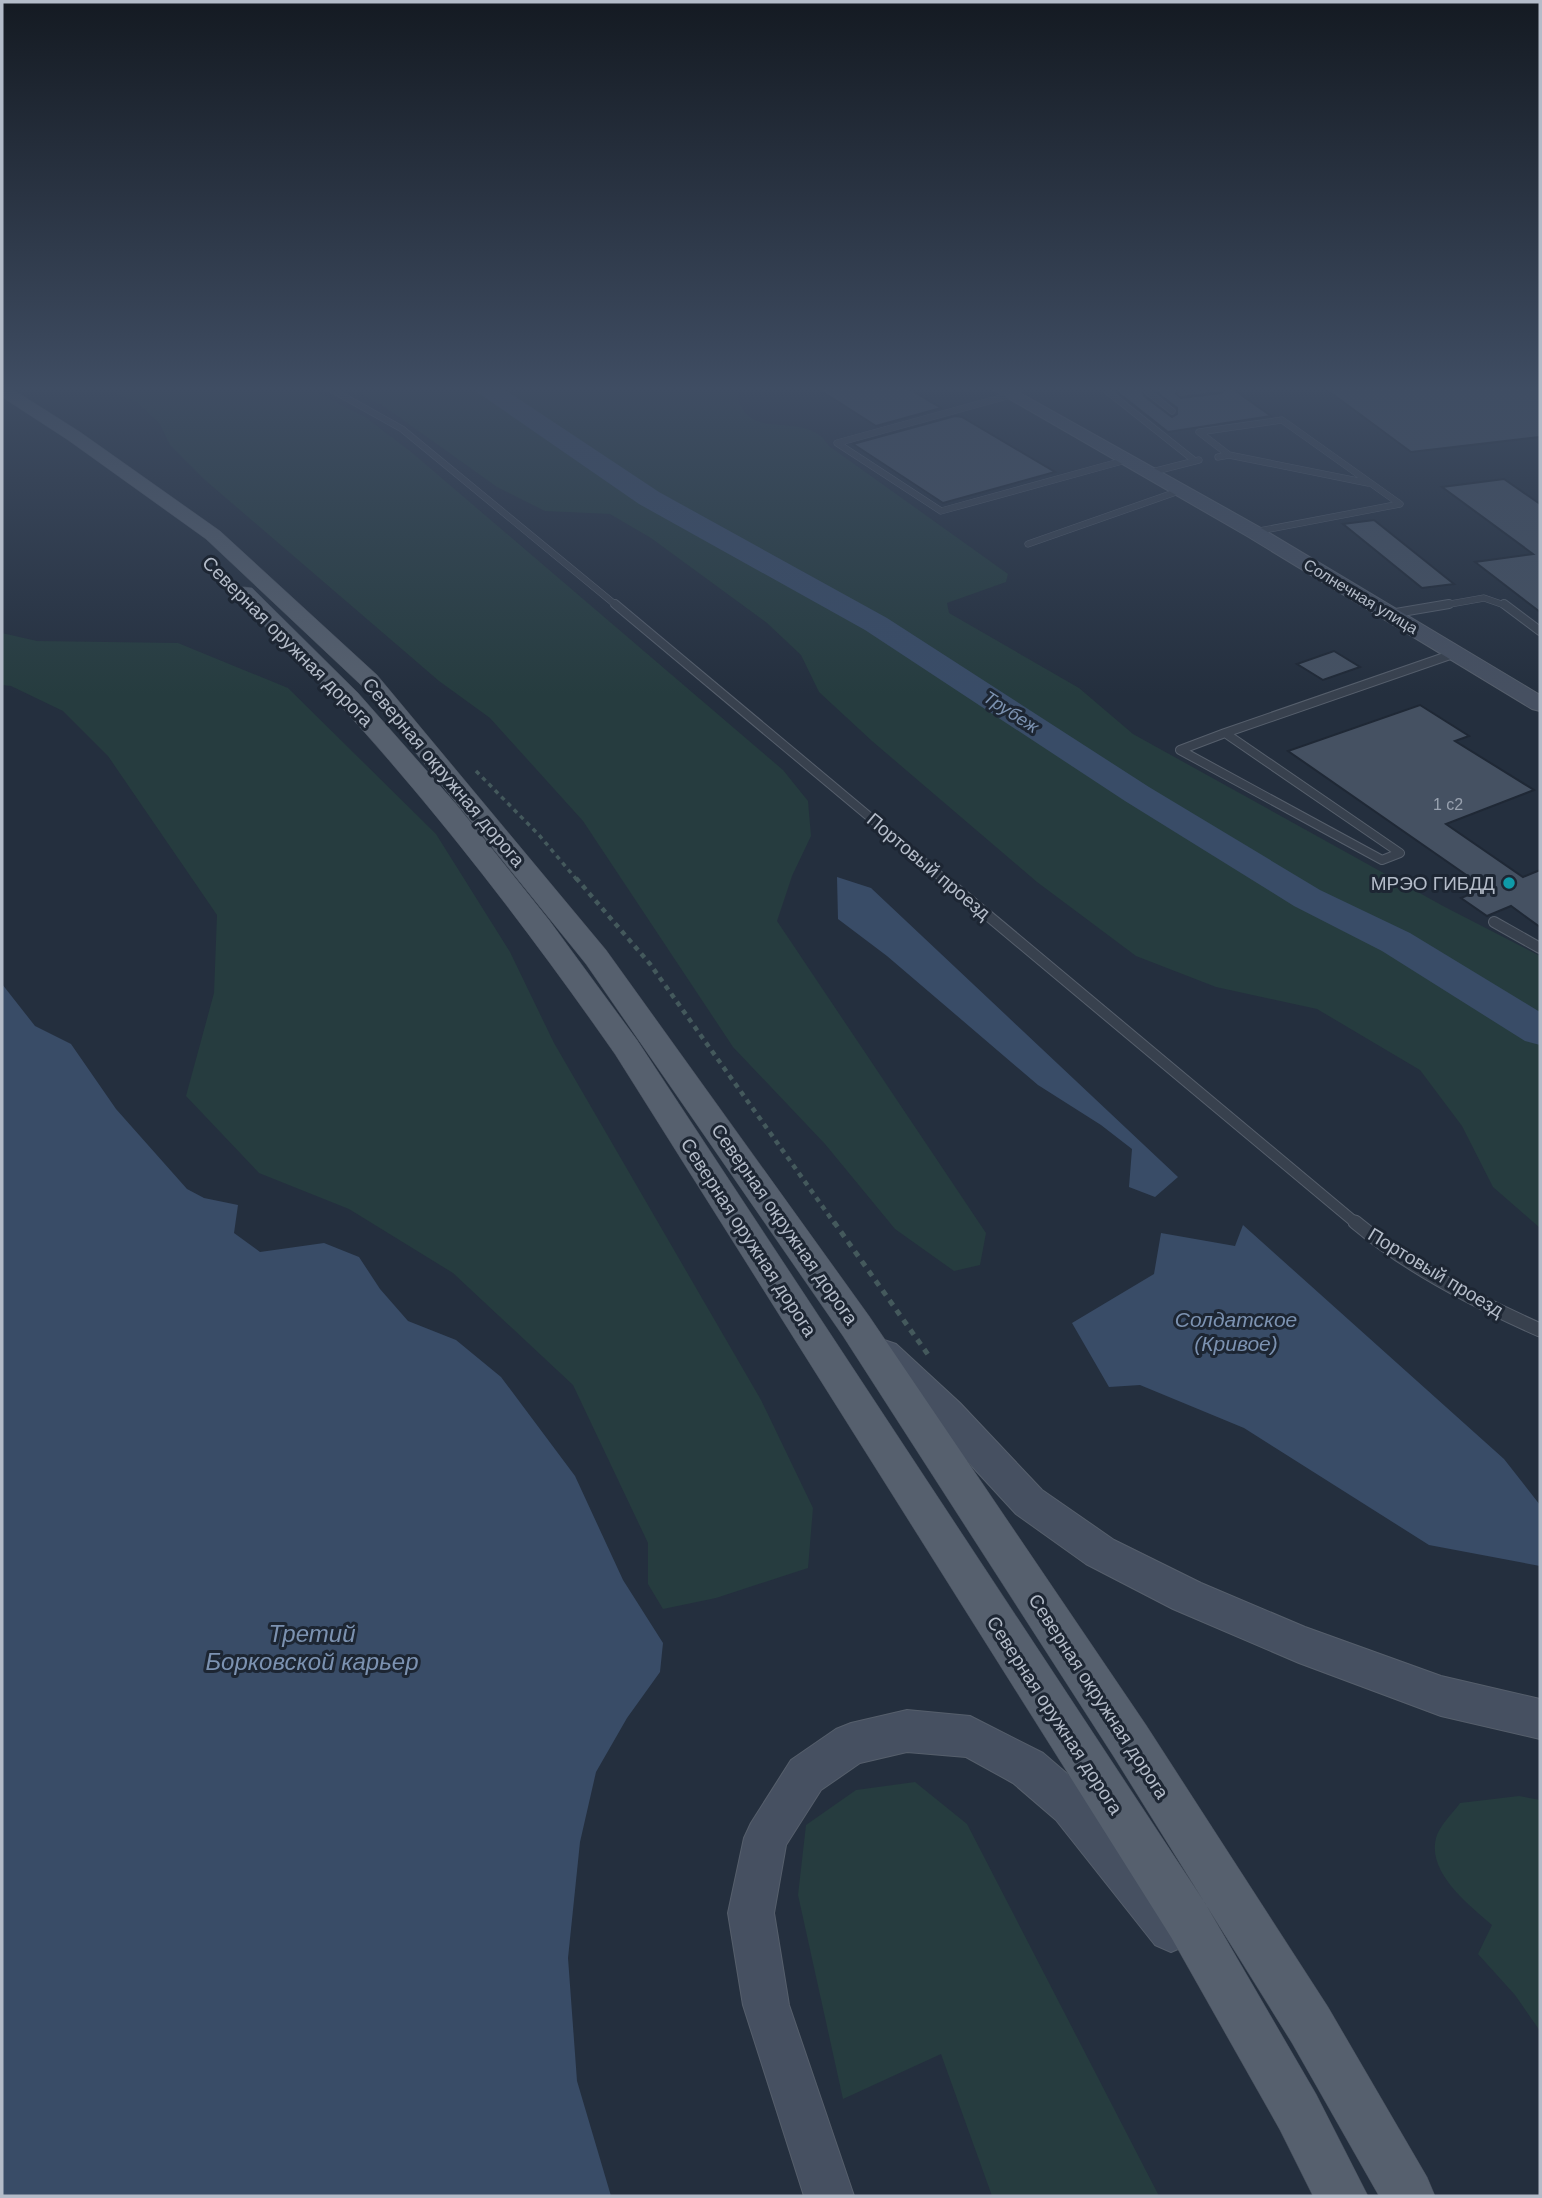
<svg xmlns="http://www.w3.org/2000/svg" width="1542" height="2198" font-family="Helvetica,sans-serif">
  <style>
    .green { fill: #263c3f }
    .water { fill: #394c67 }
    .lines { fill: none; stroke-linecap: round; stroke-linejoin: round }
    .river { fill: #394c67; fill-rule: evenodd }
    .building { fill: #455162; stroke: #1f2835; stroke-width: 2 }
    .lane-far3-casing { stroke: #565f6c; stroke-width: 7 }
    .lane-far2-casing { stroke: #565f6c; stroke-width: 10 }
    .lane-far1-casing { stroke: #565f6c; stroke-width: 12 }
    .lane-casing { stroke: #565f6c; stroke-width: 15 }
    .secondary-casing { stroke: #565f6c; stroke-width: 2 }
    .primary-casing { stroke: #414a57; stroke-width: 1 }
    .path-far2 { stroke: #44595c; stroke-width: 3.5; stroke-dasharray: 4.5 4.5; stroke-linecap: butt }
    .path-far1 { stroke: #44595c; stroke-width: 4.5; stroke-dasharray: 5 5; stroke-linecap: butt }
    .path { stroke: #44595c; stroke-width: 5; stroke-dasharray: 6 6; stroke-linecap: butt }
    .lane-far3 { stroke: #38414e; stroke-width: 6 }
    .lane-far2 { stroke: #38414e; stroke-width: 8 }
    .lane-far1 { stroke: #38414e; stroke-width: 10 }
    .lane { stroke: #38414e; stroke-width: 13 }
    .secondary { fill: #465061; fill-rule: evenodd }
    .primary { fill: #56606e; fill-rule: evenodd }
    .culture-dot { fill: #0f9aa8; stroke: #1d2633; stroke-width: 2.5 }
    .labels { text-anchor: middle; stroke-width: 6; stroke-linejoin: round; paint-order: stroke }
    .far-street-label { font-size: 16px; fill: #b4bcc9; stroke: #1d2633 }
    .number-label { font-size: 16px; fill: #98a1af }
    .far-water-label { font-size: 18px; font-style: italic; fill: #7c92b1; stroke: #1d2633 }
    .street-label { font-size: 19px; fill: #b4bcc9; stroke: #1d2633 }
    .poi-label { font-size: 19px; fill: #b4bcc9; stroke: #1d2633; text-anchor: end }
    .water-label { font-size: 21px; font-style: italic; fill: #7c92b1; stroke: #1d2633 }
    .near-water-label { font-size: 24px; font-style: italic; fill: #7c92b1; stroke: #1d2633 }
  </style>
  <rect width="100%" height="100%" fill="#242f3e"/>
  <path class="green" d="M101,387H306L365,417L410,451L783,770L808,801L811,836L792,876L777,921L986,1233L980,1265L954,1271L895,1229L825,1144L733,1047L583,821L490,718L439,681L205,480L170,445L160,424L138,403Z
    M349,387H736C743,450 804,405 829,446L1008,574L1006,582L947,603L949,613L1079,688L1133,734L1443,906L1540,956V1228L1493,1187L1462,1126L1420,1070L1317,1009L1216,987L1136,956L1037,882L872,741L819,692L801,655L767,623L651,538L610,514L545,511L497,487L385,407Z
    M2,633L37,641L178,643L288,688L436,834L510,952L554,1043L761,1400L813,1508L808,1568L716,1598L663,1609L648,1584V1543L573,1385L453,1273L349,1209L259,1173L186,1096L214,993L217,915L108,756L63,711L11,686L2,685Z
    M915,1782L967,1824L1159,2196H992L941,2054L843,2099L798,1895L806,1825L856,1790Z
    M1519,1796L1540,1800V2031L1515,1995L1478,1954L1492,1925C1469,1905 1427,1873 1436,1838C1439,1826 1453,1813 1460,1803Z"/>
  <path class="water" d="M837,877L871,888L1178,1177L1155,1197L1129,1187L1132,1149L1101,1125L1038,1085L887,956L838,919Z
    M2,984L35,1026L71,1044L116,1109L187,1189L204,1198L238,1205L234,1233L260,1252L324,1243L359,1257L380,1289L408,1321L456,1340L501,1377L575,1476L623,1580L663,1643L660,1672L627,1718L596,1772L580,1842L568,1958L577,2081L611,2196H2Z
    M1243,1225L1504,1459L1540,1505V1566L1429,1545L1244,1428L1140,1385L1109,1387L1072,1323L1154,1274L1161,1233L1235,1246Z"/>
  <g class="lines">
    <path class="river" d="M473,387H501L659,492L887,618L1149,787L1320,890L1410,933L1540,1012V1045L1525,1041L1382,951L1294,906L1125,801L865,630L639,504L477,392Z"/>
  </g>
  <path class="building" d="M815,387H906L941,408L876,426Z
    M1111,387H1146L1143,391L1144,396L1172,417L1177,414V408L1150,387H1179L1176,393L1181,398L1221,393L1226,387H1230L1271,416L1168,432Z
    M1323,387H1540V437L1411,452Z
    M955,416L962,417L1055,472L943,503L853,444Z
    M1504,479L1540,504V612L1475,562L1533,554L1442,487Z
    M1374,520L1454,584L1422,588L1343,524Z
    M1334,651L1360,667L1323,680L1297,664Z
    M1420,705L1469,736L1455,741L1534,790L1446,824L1523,877L1540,870V927L1511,906L1487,916L1461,898L1485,888L1288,751Z"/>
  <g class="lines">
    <g class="lane-far3-casing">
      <path id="lane-far3" d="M327,387L402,429L617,606
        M951,387H967
        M1102,387L1195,461
        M1001,389L1020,387
        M1148,392L1172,411
        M1181,392L1220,387
        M1011,395L837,443L941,511L1126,460
        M1229,455L1199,432L1282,420L1400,504L1254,532
        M1218,457L1229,455L1368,483
        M1148,473L1199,460
        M1028,544L1179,491
        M1439,606L1484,598L1507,606"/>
    </g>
    <g class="lane-far2-casing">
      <path id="lane-far2" d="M615,604L945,880
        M1504,604L1540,631
        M1390,614L1449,604
        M1225,733L1400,853L1382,860L1180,750Z
        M1225,733L1456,653"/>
    </g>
    <g class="lane-far1-casing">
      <path id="lane-far1" d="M943,878L1357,1224
        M1494,922L1540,948"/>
    </g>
    <g class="lane-casing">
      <path id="lane" d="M1355,1222C1406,1265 1479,1303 1540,1330"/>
    </g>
    <g class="secondary-casing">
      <path id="secondary" d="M989,387H1009L1261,528L1540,695V711L1532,709L1247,536Z
        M884,1340L896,1344L960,1403L1042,1490L1114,1540L1201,1583L1305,1627L1441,1676L1540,1699V1739L1441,1716L1299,1663L1173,1609L1086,1564L1016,1514L934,1425L872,1364L867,1354L872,1344Z
        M907,1710L970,1716L1043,1753L1086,1790L1187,1913L1194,1929L1187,1945L1171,1952L1155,1945L1056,1820L1013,1783L966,1757L907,1752L860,1763L821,1790L786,1845L774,1913L789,2005L854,2196H804L743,2005L728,1913L744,1838L751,1823L791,1760L836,1729L851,1723Z"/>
    </g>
    <g class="primary-casing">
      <path id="primary" d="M2,387H9L80,432L220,531L377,675L606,950L869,1316L1146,1725L1328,2007L1427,2177L1435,2196H1379L1292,2043L1114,1757L843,1336L586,964L361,685L206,539L68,440L2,397Z
        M244,587L252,588L358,693L456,804L549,920L637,1040L1205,1903L1316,2094L1368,2196H1313L1280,2130L1171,1937L615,1054C501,891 380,737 236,598L233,593L236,588Z"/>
    </g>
    <path class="path-far2" d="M476,771L539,835L577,880"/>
    <path class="path-far1" d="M576,878L650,964L835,1224"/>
    <path class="path" d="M834,1222L929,1356"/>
    <use href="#lane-far3" class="lane-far3"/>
    <use href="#lane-far2" class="lane-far2"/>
    <use href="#lane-far1" class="lane-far1"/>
    <use href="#lane" class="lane"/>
    <use href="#secondary" class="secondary"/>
    <use href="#primary" class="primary"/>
  </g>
  <linearGradient id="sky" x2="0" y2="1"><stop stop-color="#141a22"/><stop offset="0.56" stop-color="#3f4d63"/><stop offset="1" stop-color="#3f4d63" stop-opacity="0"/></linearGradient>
  <rect width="1542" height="695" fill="url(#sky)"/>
  <circle class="culture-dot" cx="1509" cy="883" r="7"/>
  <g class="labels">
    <g class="far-street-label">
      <text transform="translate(1361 596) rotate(31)" y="6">Солнечная улица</text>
    </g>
    <g class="number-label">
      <text x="1448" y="810">1 с2</text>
    </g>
    <g class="far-water-label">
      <text transform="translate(1011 712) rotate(33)" y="6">Трубеж</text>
    </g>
    <g class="street-label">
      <text transform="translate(288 641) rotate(45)" y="7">Северная оружная дорога</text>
      <text transform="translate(444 772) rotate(50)" y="7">Северная окружная дорога</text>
      <text transform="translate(929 866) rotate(40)" y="7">Портовый проезд</text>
      <text transform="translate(785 1224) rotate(55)" y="7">Северная окружная дорога</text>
      <text transform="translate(749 1237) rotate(57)" y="7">Северная оружная дорога</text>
      <text transform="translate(1436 1272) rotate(31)" y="7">Портовый проезд</text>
      <text transform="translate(1099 1696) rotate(57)" y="7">Северная окружная дорога</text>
      <text transform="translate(1055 1715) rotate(57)" y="7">Северная оружная дорога</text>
    </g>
    <g class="poi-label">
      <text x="1495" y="890">МРЭО ГИБДД</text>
    </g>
    <g class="water-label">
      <text x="1236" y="1327">Солдатское<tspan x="1236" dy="24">(Кривое)</tspan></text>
    </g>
    <g class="near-water-label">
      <text x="312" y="1642">Третий<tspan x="312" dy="28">Борковской карьер</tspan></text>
    </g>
  </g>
  <rect width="1542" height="2198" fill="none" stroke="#b4bcc9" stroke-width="7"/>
</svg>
